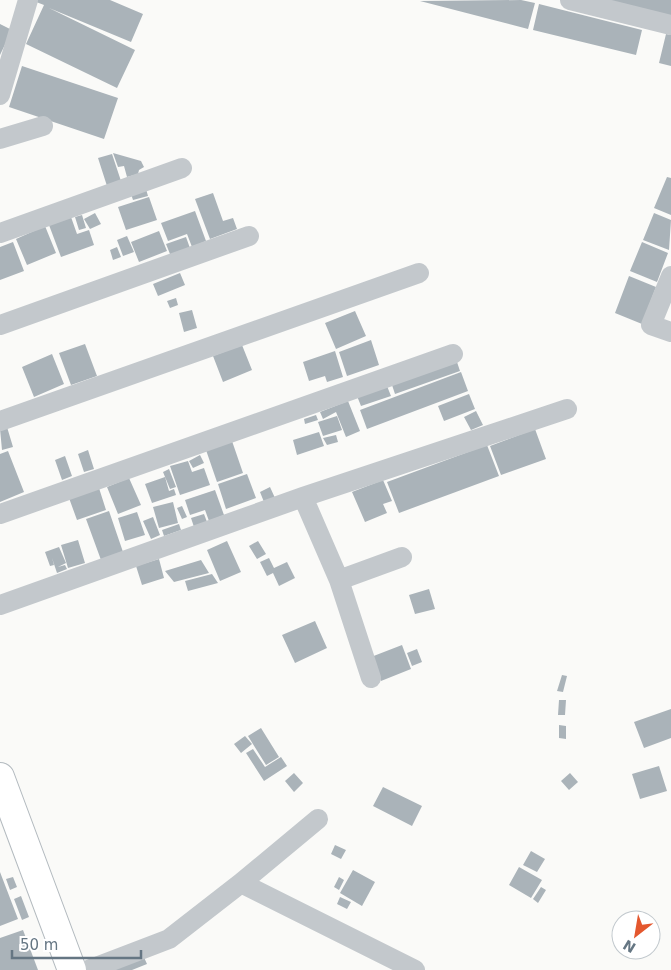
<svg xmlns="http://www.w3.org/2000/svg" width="671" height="970" font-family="'DejaVu Sans',sans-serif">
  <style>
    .building { fill: #aab3b9 }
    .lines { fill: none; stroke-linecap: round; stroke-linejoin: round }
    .secondary-casing { stroke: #b3babf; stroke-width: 30 }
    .street { stroke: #c3c8cc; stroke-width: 20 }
    .secondary { stroke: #fff; stroke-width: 28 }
  </style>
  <rect width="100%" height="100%" fill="#fafaf8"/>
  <path class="building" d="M31,0H110L143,14L131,42L49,8L135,50L117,88L26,44L44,5Z
    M521,0L535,3L528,29L420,1Z
    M607,0H671V17Z
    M539,4L642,30L636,55L533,30Z
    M0,24L12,30L0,55Z
    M666,34L671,35V66L659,63Z
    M22,66L118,98L104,139L9,107Z
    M113,153L141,161L144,167L139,170L138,174L127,177L124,166L118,167Z
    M112,154L121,181L107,186L98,158Z
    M667,177L671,178V215L654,208Z
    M146,189L148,196L133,200L131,194Z
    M213,193L223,221L233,218L237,229L210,239L195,199Z
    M149,197L157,220L126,230L118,207Z
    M195,211L206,241L192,247L187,234L168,241L161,223Z
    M95,213L101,224L90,229L84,219Z
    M654,213L671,220L669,250L643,240Z
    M82,215L86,228L79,230L75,217Z
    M71,217L77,234L89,230L94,245L61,257L49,225Z
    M45,226L56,253L27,265L16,239Z
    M159,231L167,251L139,262L131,242Z
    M127,236L134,252L123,256L117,240Z
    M186,237L191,251L172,259L166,244Z
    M13,242L24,271L0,280V247Z
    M642,242L668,253L657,282L630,271Z
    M117,247L121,257L113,260L110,250Z
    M180,273L185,285L158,296L153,284Z
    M629,276L656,287L642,324L615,313Z
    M176,298L178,305L170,308L167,301Z
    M192,310L197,328L184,332L179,313Z
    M355,311L366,336L336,349L325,323Z
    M371,340L379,365L347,376L339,352Z
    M85,344L97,376L71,385L59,353Z
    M242,345L252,370L223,382L213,356Z
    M335,351L343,377L327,382L325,376L309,381L303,362Z
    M52,354L64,384L34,397L22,367Z
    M457,362L460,371L395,394L392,385Z
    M461,372L468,391L367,429L360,410Z
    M387,386L391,396L361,406L357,396Z
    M469,394L475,409L444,421L438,406Z
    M348,401L360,431L346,437L336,412L323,419L320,412Z
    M476,411L483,425L471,430L464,417Z
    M316,415L318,420L305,424L304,419Z
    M337,416L342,430L323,436L318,422Z
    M7,427L13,447L2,450L0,429Z
    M535,429L546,459L501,475L490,446Z
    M319,432L324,446L297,455L293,440Z
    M336,435L338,442L327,445L323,438Z
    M232,441L243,473L217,482L206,450Z
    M487,445L499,476L399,513L387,482Z
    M88,450L94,469L84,472L78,454Z
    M8,451L24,492L0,502V454Z
    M200,455L204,463L193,468L189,461Z
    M65,456L72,476L62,480L55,460Z
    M188,461L192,472L204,468L210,485L180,495L170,466Z
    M169,469L176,487L170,489L163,472Z
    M247,474L256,498L226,509L218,484Z
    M165,477L169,491L174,489L176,495L152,503L145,484Z
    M129,478L141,505L118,514L107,487Z
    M383,480L392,501L383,504L387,513L365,522L352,492Z
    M270,487L275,498L264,502L260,492Z
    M99,488L106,510L77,520L69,498Z
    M215,490L224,515L209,521L205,510L190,515L185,500Z
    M173,502L178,523L159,528L153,507Z
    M182,506L187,517L182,519L177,508Z
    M109,511L123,552L101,560L86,519Z
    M137,512L145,535L125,541L118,518Z
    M204,514L207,522L194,527L191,518Z
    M153,517L160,535L151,539L143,521Z
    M179,524L181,530L164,536L162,530Z
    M78,540L85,563L68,568L61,545Z
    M227,541L241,572L220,581L207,550Z
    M258,541L266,554L257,559L249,546Z
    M59,547L66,563L58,567L65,565L67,569L57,573L52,558L54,565L50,566L45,552Z
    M269,558L274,568L287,562L295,578L279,586L273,573L267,576L260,562Z
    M159,559L164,578L142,585L136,566Z
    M201,560L209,573L174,582L165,571Z
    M212,574L218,583L188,591L185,581Z
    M429,589L435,609L415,614L409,595Z
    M315,621L327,648L295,663L282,635Z
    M402,645L411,669L381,681L371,657Z
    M417,649L422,662L412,666L407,653Z
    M562,675L567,676L563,692L557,691Z
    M559,700H566L565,715H558Z
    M671,709V738L644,748L634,722Z
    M559,725L566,726V739L559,738Z
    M261,728L279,757L266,765L248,736Z
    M245,736L252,744L241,753L234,744Z
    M253,749L265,767L281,757L287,766L264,781L246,753Z
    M659,766L667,791L640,799L632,774Z
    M294,773L303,783L294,792L285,781Z
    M570,773L578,782L569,790L561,781Z
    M383,787L422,806L412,826L373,806Z
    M335,845L346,850L341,859L331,854Z
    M531,851L545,859L537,872L523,865Z
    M519,867L542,880L531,898L509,885Z
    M353,870L375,882L362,906L340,893Z
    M0,872L18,919L0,926Z
    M13,877L17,887L10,890L6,879Z
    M339,877L344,880L339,890L334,887Z
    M541,887L546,890L538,903L533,899Z
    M21,896L29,917L22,920L14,899Z
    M340,897L351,902L347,909L337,904Z
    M23,930L38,970H0V938Z
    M142,953L147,964L132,970H100Z"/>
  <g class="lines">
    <g class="secondary-casing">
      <path id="secondary" d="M0,777L72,970"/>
    </g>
    <path class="street" d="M570,0L671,25
      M0,95L28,0
      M0,139L43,126
      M0,233L182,168
      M671,276L651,325L671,332
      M0,325L249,236
      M0,421L419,273
      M303,497L339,580L371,678
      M0,514L453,354
      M339,580L402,557
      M0,605L303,497L567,409
      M241,883L318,819
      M88,970L169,939L241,883L415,970"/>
    <use href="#secondary" class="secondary"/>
  </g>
  <g transform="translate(636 935) rotate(211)"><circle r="24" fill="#ffffff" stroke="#c1c8cd"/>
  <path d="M0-4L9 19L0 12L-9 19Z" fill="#e4572e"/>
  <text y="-8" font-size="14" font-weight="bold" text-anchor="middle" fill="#657683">N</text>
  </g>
  <path d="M12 950v8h129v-8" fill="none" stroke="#657683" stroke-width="2.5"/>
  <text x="20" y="950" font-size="15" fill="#657683" stroke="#ffffff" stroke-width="4" paint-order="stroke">50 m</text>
</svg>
